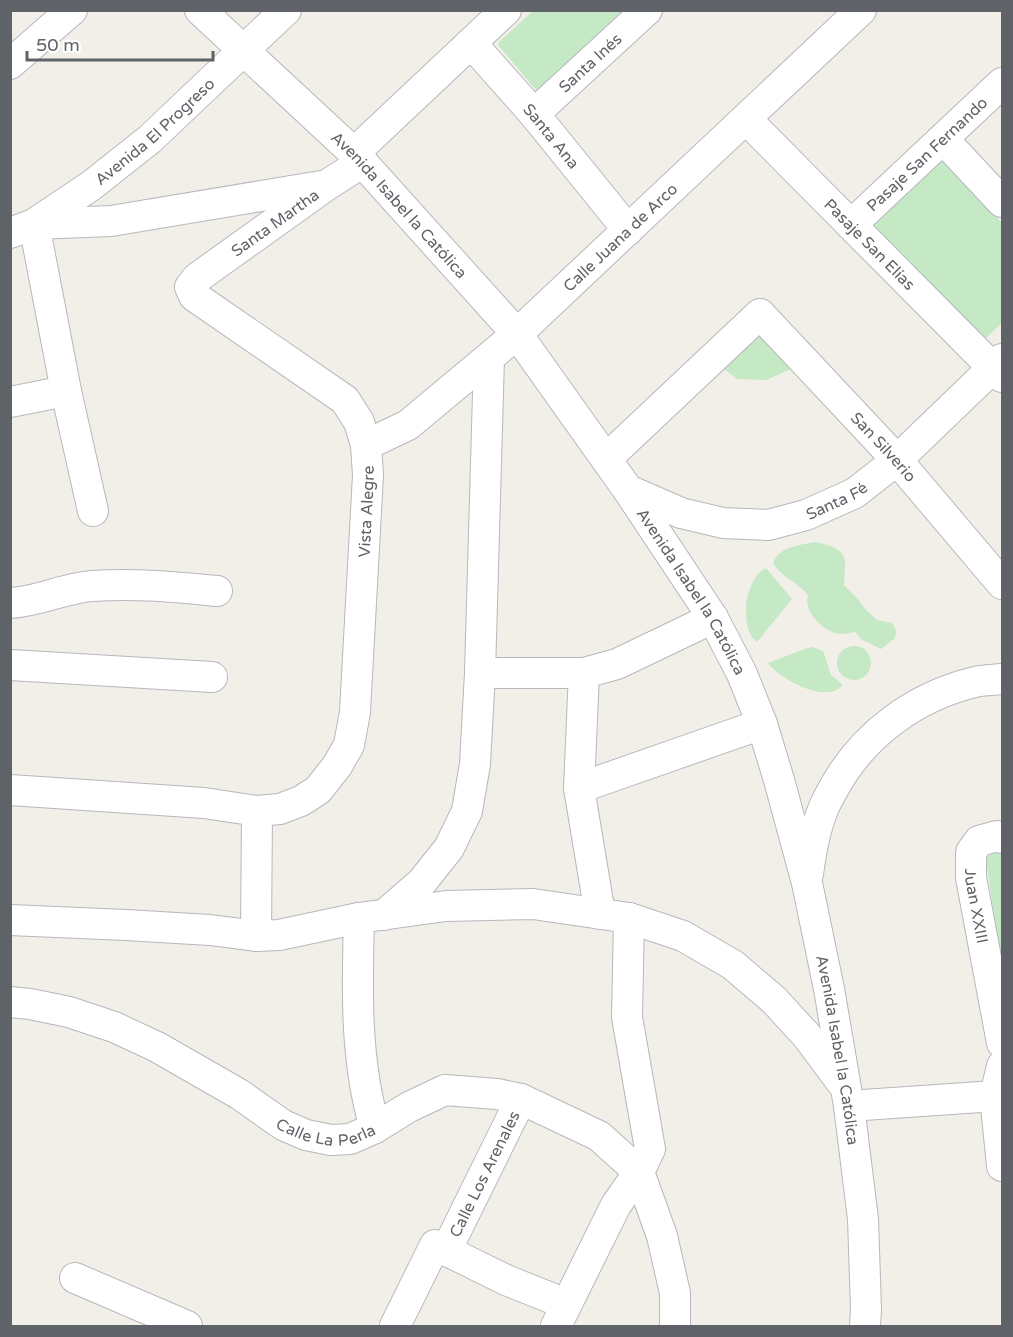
<svg xmlns="http://www.w3.org/2000/svg" width="1013" height="1337" font-family="'Varela Round',sans-serif">
  <style>
    .green { fill: #c5e8c5 }
    .lines { fill: none; stroke-linecap: round; stroke-linejoin: round }
    .street-casing { stroke: #b5b8bc; stroke-width: 32 }
    .street { stroke: #fff; stroke-width: 30 }
    .labels { text-anchor: middle; stroke-width: 4.5; stroke-linejoin: round; paint-order: stroke }
    .street-label { font-size: 16px; fill: #5f6368; stroke: #fff }
  </style>
  <rect width="100%" height="100%" fill="#f1efe8"/>
  <path class="green" d="M533,11H622L627,16L541,96L498,45L499,42Z
    M937,160H944L1002,223V323L985,339L876,233L873,222Z
    M751,337H765L799,365L767,380L737,379L719,365Z
    M815,542C828,545 846,548 845,564C845,571 844,578 844,585L858,599L865,609L877,620L892,623L897,632L894,639L881,649L861,639L855,632C848,633 842,635 835,633C820,628 803,610 808,595C798,582 782,578 773,563C778,547 800,545 815,542Z
    M766,568L792,599L757,642C738,628 745,578 766,568Z
    M837 663a17 17 0 1 1 34 0a17 17 0 1 1-34 0Z
    M813,647L823,651L831,675L843,685C841,686 839,689 836,690C817,699 779,678 768,663L805,649Z
    M1002,845V975L986,859L993,849Z"/>
  <g class="lines">
    <g class="street-casing">
      <g id="street">
        <path id="s1" d="M200,10L354,153L517,334L628,490L713,618L742,674L762,724L779,780L807,883L829,989L849,1106L863,1219L866,1309L865,1326"/>
        <path id="s2" d="M471,43L534,114L628,230"/>
        <path d="M10,64L72,10"/>
        <path id="s3" d="M534,114L647,10"/>
        <path id="s4" d="M746,119L1002,377"/>
        <path d="M943,139L1002,202"/>
        <path d="M354,153L506,10"/>
        <path id="s5" d="M851,225L1002,83"/>
        <path id="s6" d="M10,233L34,224L92,185L150,139L286,10"/>
        <path d="M10,402L66,391"/>
        <path id="s7" d="M366,445L408,425L517,334L861,10"/>
        <path id="s8" d="M606,459L760,314L897,460L1002,584"/>
        <path id="s9" d="M628,490L681,513L723,523L768,525L806,515L855,493L897,460L1002,359"/>
        <path d="M93,511L66,391L34,224L111,221L321,186"/>
        <path d="M10,603C38,602 64,588 92,586C134,583 176,587 217,591"/>
        <path d="M10,665L212,677"/>
        <path d="M480,673H584L617,664L713,618"/>
        <path d="M584,673L579,788L600,914"/>
        <path d="M579,788L762,724"/>
        <path id="s10" d="M10,790L204,803L257,811L280,809L301,801L318,790L337,766L349,745L355,712L368,475L366,445L359,422L345,400L194,296L190,287L197,278L327,185L363,162"/>
        <path id="s11" d="M1002,838L997,836L979,841L971,852V878L1002,1043"/>
        <path d="M808,874C811,851 815,828 824,807C827,800 831,793 835,786C864,734 916,696 975,682C984,680 993,680 1002,679"/>
        <path d="M384,915L422,882L449,848L467,811L475,764L480,673L489,358"/>
        <path d="M359,918C357,989 355,1060 375,1128"/>
        <path d="M10,920L126,925L210,930L256,936L279,935L359,918L446,906L533,904L629,918L683,936L733,965L774,1000L807,1036L842,1083"/>
        <path d="M256,936L257,811"/>
        <path id="s12" d="M10,1002L30,1004L69,1012L114,1027L157,1047L239,1094L283,1125L306,1135L331,1140L350,1139L375,1128L409,1107L445,1090L497,1094L521,1099L599,1136L639,1172L662,1236L675,1293V1326"/>
        <path d="M1002,1066L995,1096L1002,1166"/>
        <path d="M849,1106L995,1096L1002,1099"/>
        <path id="s13" d="M446,1251L521,1099"/>
        <path d="M75,1278L187,1326"/>
        <path d="M395,1326L435,1245L506,1280L566,1304"/>
        <path d="M556,1326L616,1205L639,1172L650,1149L627,1017L629,918"/>
      </g>
    </g>
    <use href="#street" class="street"/>
  </g>
  <g class="labels">
    <g class="street-label">
      <text dy="6" stroke="none"><textPath href="#s3" startOffset="76">Santa Inés</textPath></text>
      <text dy="6" stroke="none"><textPath href="#s6" startOffset="178">Avenida El Progreso</textPath></text>
      <text dy="6" stroke="none"><textPath href="#s2" startOffset="123">Santa Ana</textPath></text>
      <text dy="6" stroke="none"><textPath href="#s5" startOffset="104">Pasaje San Fernando</textPath></text>
      <text dy="6" stroke="none"><textPath href="#s1" startOffset="279">Avenida Isabel la Católica</textPath></text>
      <text dy="6" stroke="none"><textPath href="#s10" startOffset="1020">Santa Martha</textPath></text>
      <text dy="6" stroke="none"><textPath href="#s7" startOffset="330">Calle Juana de Arco</textPath></text>
      <text dy="6" stroke="none"><textPath href="#s4" startOffset="176">Pasaje San Elías</textPath></text>
      <text dy="6" stroke="none"><textPath href="#s8" startOffset="393">San Silverio</textPath></text>
      <text dy="6" stroke="none"><textPath href="#s9" startOffset="219">Santa Fé</textPath></text>
      <text dy="6" stroke="none"><textPath href="#s10" startOffset="603">Vista Alegre</textPath></text>
      <text dy="6" stroke="none"><textPath href="#s1" startOffset="765">Avenida Isabel la Católica</textPath></text>
      <text dy="6" stroke="none"><textPath href="#s11" startOffset="92">Juan XXIII</textPath></text>
      <text dy="6" stroke="none"><textPath href="#s1" startOffset="1251">Avenida Isabel la Católica</textPath></text>
      <text dy="6" stroke="none"><textPath href="#s12" startOffset="348">Calle La Perla</textPath></text>
      <text dy="6" stroke="none"><textPath href="#s13" startOffset="86">Calle Los Arenales</textPath></text>
    </g>
  </g>
  <rect width="1013" height="1337" fill="none" stroke="#5f6368" stroke-width="24"/>
  <path d="M27 51v9h186v-9" fill="none" stroke="#5f6368" stroke-width="3"/>
  <text x="36" y="51" font-size="18" fill="#5f6368" stroke="#ffffff" stroke-width="4.5" paint-order="stroke">50 m</text>
</svg>
